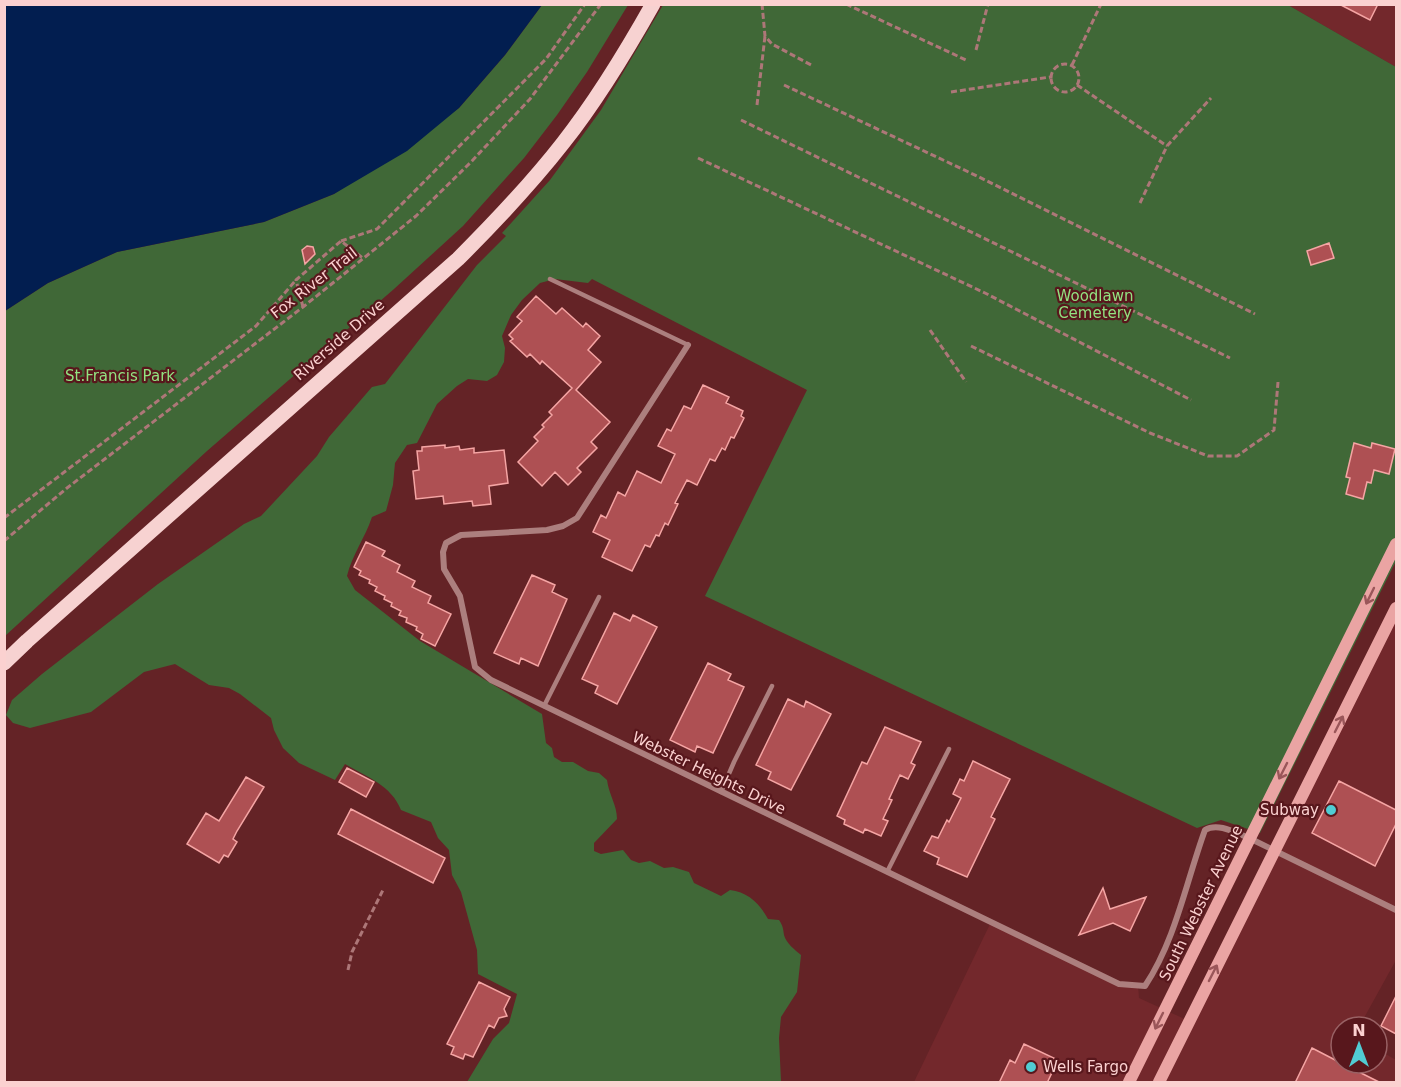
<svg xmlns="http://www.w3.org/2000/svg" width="1401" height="1087" font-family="'DejaVu Sans',sans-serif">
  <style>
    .built { fill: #73282c }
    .green { fill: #406837 }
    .water { fill: #021e50 }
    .building { fill: #ae5053; stroke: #f5a5a4; stroke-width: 1.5 }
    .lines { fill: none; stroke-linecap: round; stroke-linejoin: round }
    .path { stroke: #ad7778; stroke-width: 3; stroke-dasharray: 6 3; stroke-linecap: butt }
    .service { stroke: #ac7f7e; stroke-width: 4.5 }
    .minor { stroke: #ac7f7e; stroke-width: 6 }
    .secondary { stroke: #eaa4a3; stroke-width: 12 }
    .primary { stroke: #f7d2d1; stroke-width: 15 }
    .oneway { stroke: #9a5659 }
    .poi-dot { fill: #51ccd3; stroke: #58171c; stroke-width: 2 }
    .labels { text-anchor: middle; stroke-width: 4.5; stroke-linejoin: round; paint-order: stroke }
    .street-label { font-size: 15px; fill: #fbd1d0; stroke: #58171c }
    .park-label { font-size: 15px; fill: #92e281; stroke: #58171c }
    .poi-label { font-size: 15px; fill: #fbd1d0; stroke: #58171c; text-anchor: end }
  </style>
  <rect width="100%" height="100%" fill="#642326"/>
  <path class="built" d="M1288,5H1396V67Z
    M1396,608V960L1359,1027H1341V1063H1377V1049L1396,1060V1082H914L991,922L1119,984L1138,985L1139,998L1189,1021Z"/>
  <path class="green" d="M542,5H628L587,72L557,115L524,158L463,226L394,289L207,451L5,636V311L48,283L117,252L264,222L334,194L459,108L505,55Z
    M663,5H1288L1396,67V561L1260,833L1221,820L1197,828L705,596L807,390L592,279L588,283L555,279L540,283L522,300L511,315L502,336L505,348L504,362L497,375L487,381L468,379L457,386L437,404L417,443L407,445L395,463L393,485L386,511L372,517C365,538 352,555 347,576L355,590L420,641L542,714L546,743L552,748L554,757L562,762H573L588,771L599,773L607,780C609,795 617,805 617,819L594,843V851L601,854L623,850L631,860L639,863L650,861L664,868L673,867L689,872L694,883L721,896L730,890C748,892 760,904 768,919L779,920C783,926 783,928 784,935C786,943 795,950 801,955L797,992L781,1017L779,1038L781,1082H467L493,1039L509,1023L517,994L478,974L477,950L461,892L452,875L449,850L438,838L431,822L401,810C392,786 366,776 345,764L335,780L299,763L283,748L274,730L271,718L240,694L229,688L209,685L175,664L144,672L91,712L30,728L13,723L6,715L12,700L42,674L158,584L244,524L261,516L317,456L329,437L372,387L385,384L477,265L506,236L502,233L550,180L601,110Z"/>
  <path class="water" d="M5,4H542V5L505,55L459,108L407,151L334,194L264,222L117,252L48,283L5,311Z"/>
  <path class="building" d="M1339,4H1378L1370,20Z
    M1329,243L1334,258L1311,265L1307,251Z
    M307,246L313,247L315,254L305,264L302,250Z
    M536,296L556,314L562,308L583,327L586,323L600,336L588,350L601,362L576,390L610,422L591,442L597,448L577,468L581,472L568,485L555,472L542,486L518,462L538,441L534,437L544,427L542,425L552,415L549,412L572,388L542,361L540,364L530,354L527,357L510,341L513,339L509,335L522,321L517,317Z
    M703,385L729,397L726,403L743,411L741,416L744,418L734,438L731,437L725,450L722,448L715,461L710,459L697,485L687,480L675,503L678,504L668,525L665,523L659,536L656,535L650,547L645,545L632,571L602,557L610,540L593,532L601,515L606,518L618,492L625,496L637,471L661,483L675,454L658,446L667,429L671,431L684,406L691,409Z
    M1354,443L1371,448L1372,443L1395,449L1389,474L1374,470L1371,483L1367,482L1363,499L1346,494L1350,478L1346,477Z
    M445,445V448L459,446L460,450L474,448V453L504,450L508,483L489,486L491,504L473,506L472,501L444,504L443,496L416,499L413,471L419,470L417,451H422V447Z
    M366,542L385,551L382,556L400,565L397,572L415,581L412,587L431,596L428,603L451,614L435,646L421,639L423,634L416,630L417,627L406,622L407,618L399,615L401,611L391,606L392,603L384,599L385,596L375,591L377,587L369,583L370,580L359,575L361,571L354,567Z
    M532,575L555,585L552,592L567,599L538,666L521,658L519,664L494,653Z
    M614,613L630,621L633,615L657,627L617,704L595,693L598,686L582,679Z
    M708,663L731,674L728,680L744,687L713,753L697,746L695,752L670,740Z
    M788,699L804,707L806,701L831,714L791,790L768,779L771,772L756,765Z
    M885,727L921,742L911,763L915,765L908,779L900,775L889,799L892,800L883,819L888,821L881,836L865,829L863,833L844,824L845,820L837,816L862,762L867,764Z
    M973,761L1010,779L991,817L995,819L967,877L937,864L939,858L924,851L932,836L938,838L947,820L949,822L961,798L953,794L960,779L964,781Z
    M347,768L374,782L366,797L339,782Z
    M246,777L264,787L237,831L233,839L237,842L228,857L224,855L219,863L187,844L206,813L219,821Z
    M1339,781L1396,810V824L1375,866L1312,833Z
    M351,809L445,858L433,883L338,834Z
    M1103,888L1110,909L1146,897L1130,931L1113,923L1079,935Z
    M479,982L510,997L504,1009L507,1016L499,1018L494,1028L489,1025L473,1057L465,1054L463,1059L451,1054L454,1047L447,1044Z
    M1396,996V1034L1381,1026Z
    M1024,1044L1058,1060L1047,1083H999L1010,1060L1015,1063Z
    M1312,1048L1341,1063L1381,1083H1295Z"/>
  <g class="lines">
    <path class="path" d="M762,4L765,36L772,44L813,66
      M846,4L966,60
      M976,50L988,4
      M1051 78a14 14 0 1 1 28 0a14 14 0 1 1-28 0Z
      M1072,65L1101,4
      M784,85L977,176L1255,314
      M1077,85L1167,146
      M951,92L1050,77
      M757,105L765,36
      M741,120L1230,358
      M698,158L985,293L1191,400
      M1140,203L1167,146L1211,98
      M341,241L377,229L546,59L585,4
      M303,307L296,280L341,241L364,259
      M930,330L966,382
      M971,346L1150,433L1208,456H1237L1274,430L1278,382
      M4,518L256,326L296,280
      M4,541L67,488L303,307L416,216L471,162L530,99L601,4
      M348,970L352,952L383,890"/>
    <path class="service" d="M550,279L688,345
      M544,706L599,597
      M721,792L734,762L772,686
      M887,872L949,749"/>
    <path class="minor" d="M688,345L577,518L563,526L547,530L461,535L446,543L443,552L444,569L460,596L475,667L491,680L1119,984L1145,986C1176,939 1186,882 1205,830C1218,822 1236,833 1249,838L1396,910"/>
    <path class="secondary" d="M1129,1082L1396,544
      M1159,1082L1396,608"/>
    <path class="primary" d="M4,663L27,641L458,259C495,222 531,184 563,143C597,100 626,52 653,4"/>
  </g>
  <defs><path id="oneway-shaft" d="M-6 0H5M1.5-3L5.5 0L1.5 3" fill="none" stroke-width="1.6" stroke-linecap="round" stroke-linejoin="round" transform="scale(1.5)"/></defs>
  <g class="oneway">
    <use href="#oneway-shaft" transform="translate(1370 596) rotate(116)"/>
    <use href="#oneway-shaft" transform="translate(1339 724) rotate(-63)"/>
    <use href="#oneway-shaft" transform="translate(1283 771) rotate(117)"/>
    <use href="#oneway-shaft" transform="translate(1213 973) rotate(-63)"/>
    <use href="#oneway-shaft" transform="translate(1159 1021) rotate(116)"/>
  </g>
  <g class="poi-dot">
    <circle cx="1331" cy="810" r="6"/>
    <circle cx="1031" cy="1067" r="6"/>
  </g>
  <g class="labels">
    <g class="street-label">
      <text transform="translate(314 283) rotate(-38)" y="5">Fox River Trail</text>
      <text transform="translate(339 340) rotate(-41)" y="5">Riverside Drive</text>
      <text transform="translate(709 773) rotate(26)" y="5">Webster Heights Drive</text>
      <text transform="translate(1201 903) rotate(-64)" y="5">South Webster Avenue</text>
    </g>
    <g class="park-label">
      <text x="1095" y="301">Woodlawn<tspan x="1095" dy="17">Cemetery</tspan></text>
      <text x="120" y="381">St.Francis Park</text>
    </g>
    <g class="poi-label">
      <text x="1319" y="815">Subway</text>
      <text x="1043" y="1072" text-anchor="start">Wells Fargo</text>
    </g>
  </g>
  <rect width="1401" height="1087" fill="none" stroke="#fbd1d0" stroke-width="12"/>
  <g transform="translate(1359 1045)"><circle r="28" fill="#58171c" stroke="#996164" stroke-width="1.5"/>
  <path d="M0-4.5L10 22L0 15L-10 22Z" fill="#51ccd3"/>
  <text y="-9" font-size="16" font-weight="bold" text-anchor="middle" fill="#fbd1d0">N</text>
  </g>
</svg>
